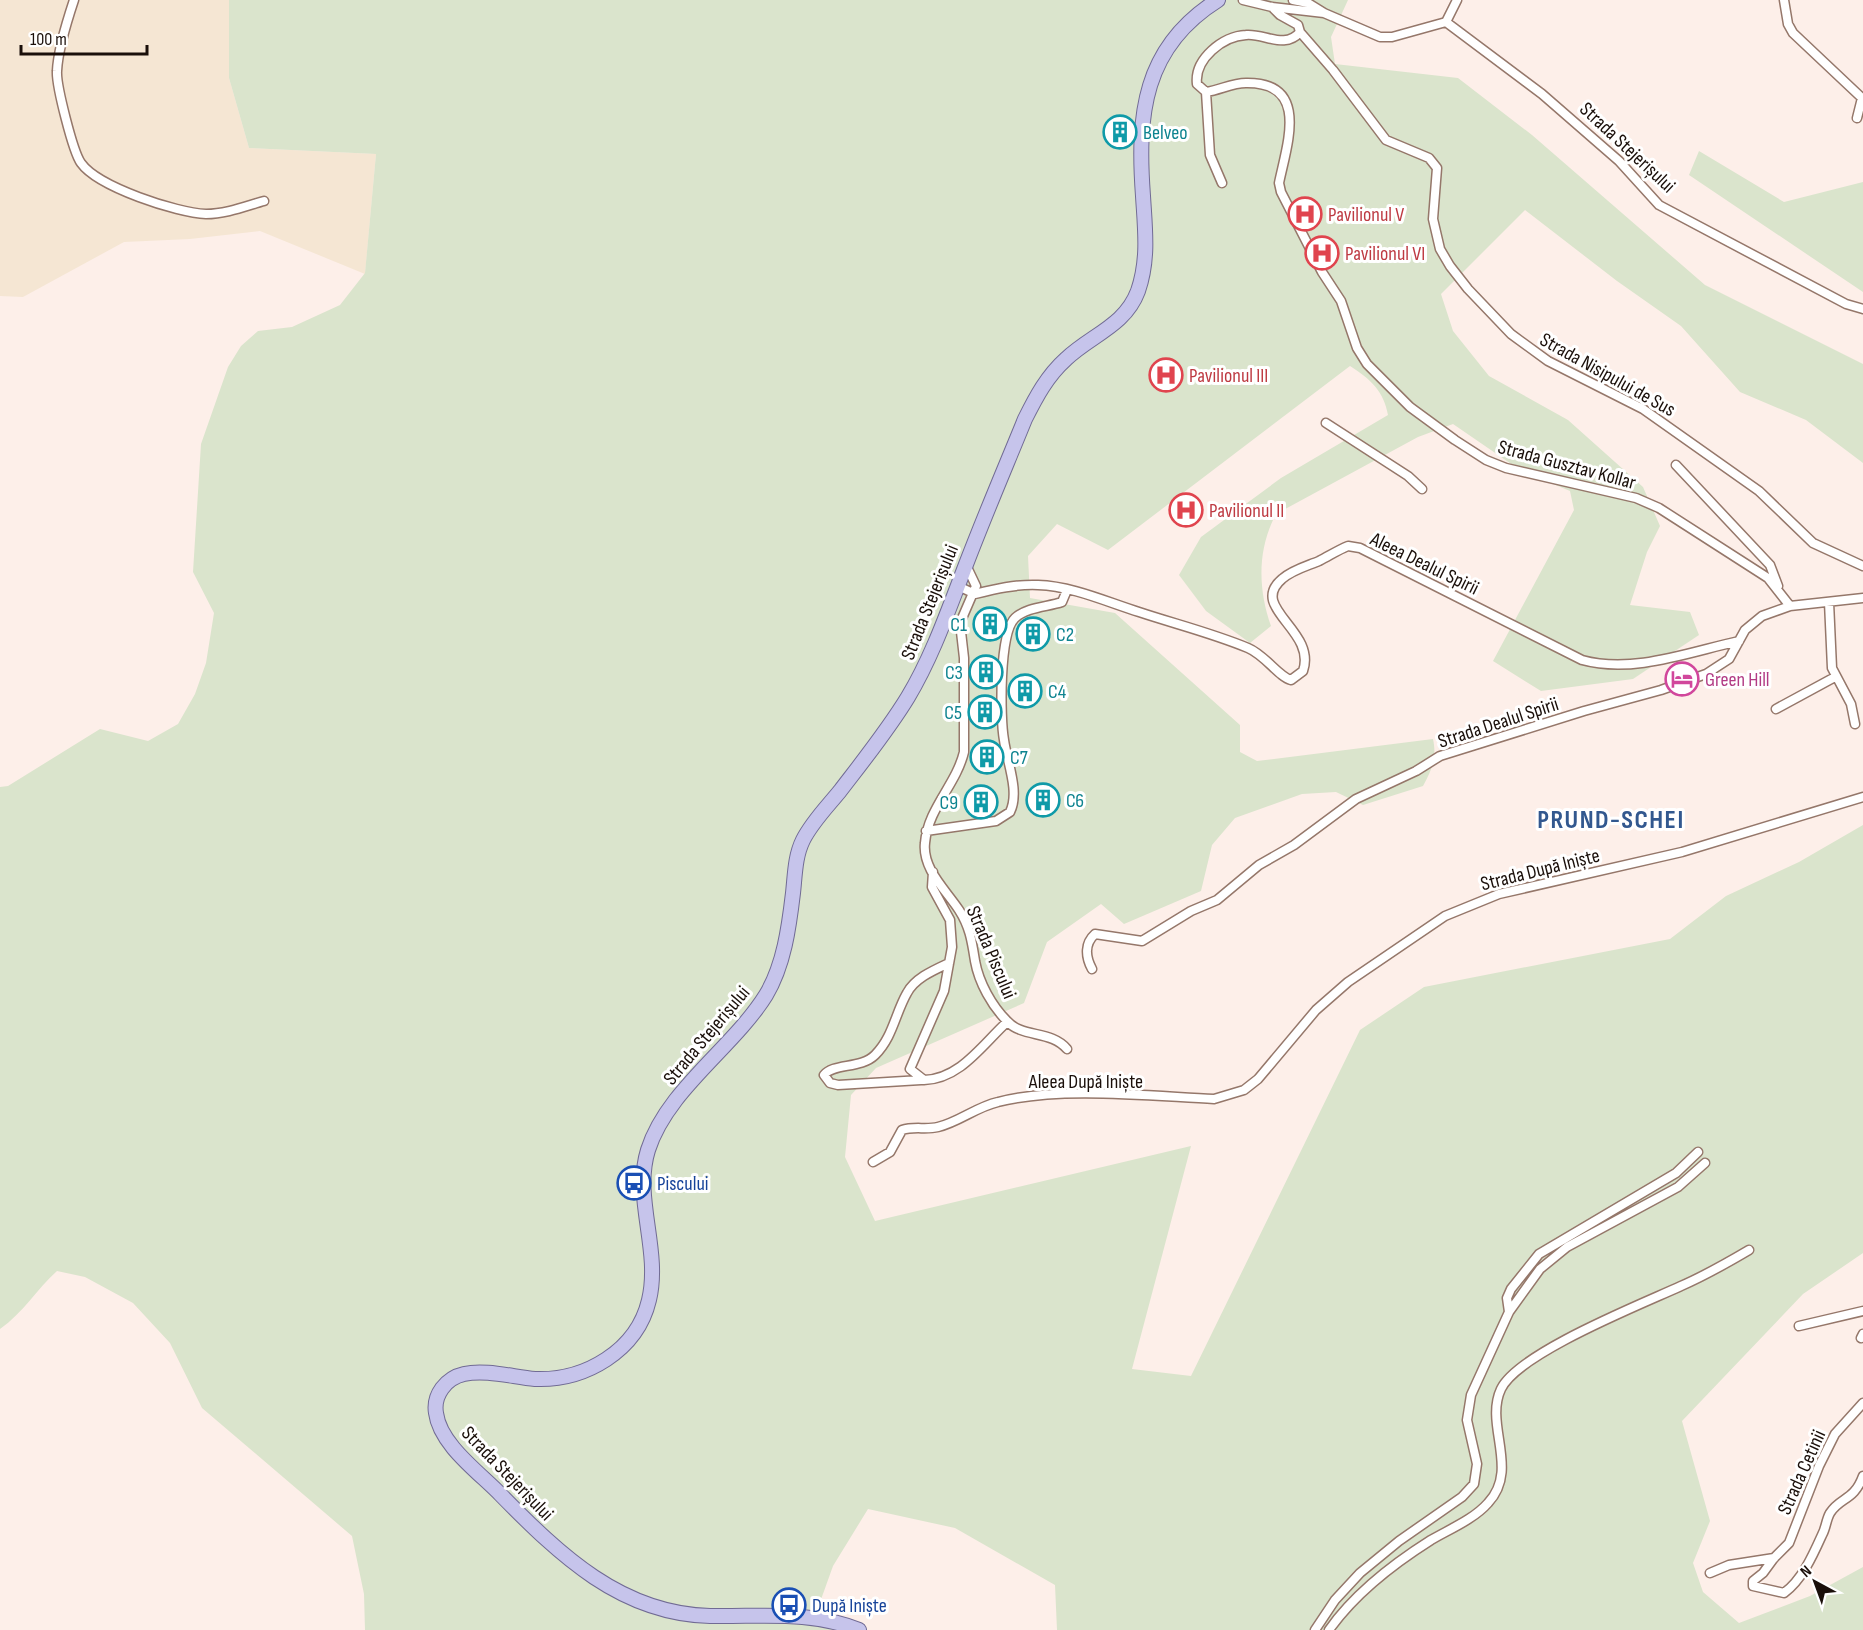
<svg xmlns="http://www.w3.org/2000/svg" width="1863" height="1630" font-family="'Sofia Sans Condensed',sans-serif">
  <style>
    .industrial { fill: #f5e6d3 }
    .green { fill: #dae4cc }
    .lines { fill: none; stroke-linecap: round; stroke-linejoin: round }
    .minor-casing { stroke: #95776a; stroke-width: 11 }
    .primary-casing { stroke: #716b94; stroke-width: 16 }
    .minor { stroke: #fff; stroke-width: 8 }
    .primary { stroke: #c6c4eb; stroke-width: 14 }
    .labels { text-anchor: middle; stroke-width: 6; stroke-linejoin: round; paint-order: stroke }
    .culture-label { font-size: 20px; fill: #0d838f; stroke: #fff; text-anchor: start }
    .street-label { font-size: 20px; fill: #1a0f0a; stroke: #fff }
    .health-label { font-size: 20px; fill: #be3a42; stroke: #fff; text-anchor: start }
    .hotel-label { font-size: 20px; fill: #b23c85; stroke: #fff; text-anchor: start }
    .transit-label { font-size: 20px; fill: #164399; stroke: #fff; text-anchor: start }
    .district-label { font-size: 26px; font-weight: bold; letter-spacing: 1.5px; fill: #32588f; stroke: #fff }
  </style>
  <rect width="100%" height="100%" fill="#fdefe9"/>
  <path class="industrial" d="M0,0H229V78L249,148L376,154L365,274L260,231L190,239L124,242L23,297L0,296Z"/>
  <path class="green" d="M229,0H1348L1331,37L1335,64L1458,78L1532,135L1705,285L1863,364V463L1806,420L1740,392L1681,326L1617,281L1525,210L1441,294L1453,331L1489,376L1568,420L1643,487L1660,526L1647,552L1630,605L1690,612L1699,635L1633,679L1541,691L1493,661L1574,510L1570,491L1520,470L1453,424L1418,437L1276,514C1257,550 1258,589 1271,626L1250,643L1206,611L1179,575L1201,537L1281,478L1388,415C1384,392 1371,379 1350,366L1108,550L1057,524L1028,556L1030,598L1115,613L1240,725V752L1257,761L1433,739C1437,757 1432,770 1423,786L1363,805L1336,792L1302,794L1235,818L1212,845L1201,891L1124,924L1101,904L1047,942L1024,1003L876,1068L851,1095L845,1157L875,1221L1191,1146L1132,1369L1191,1376L1360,1030L1424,987L1670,939L1726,896L1799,862L1863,825V1253L1803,1294L1682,1421L1710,1521L1693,1563L1703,1592L1739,1623L1810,1596L1863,1567V1630H1057L1055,1585L955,1528L868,1509L833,1566L814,1619L833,1630H365L364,1594L352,1536L202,1408L170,1343L133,1303L85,1277L57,1271C36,1290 23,1313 0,1329V787L8,786L100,729L148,741L178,724L195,694L206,663L214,613L193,572L201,444L228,367L241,346L258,331L292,327L340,305L365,273L376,154L249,148L229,78Z
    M1699,151L1784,202L1863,182V292L1689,175Z"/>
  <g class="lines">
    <g class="minor-casing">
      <path id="minor" d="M74,0C67,21 58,49 57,71C56,85 73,152 81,163C98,187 177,213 206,214C226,214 246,206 264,201
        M1243,0L1272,7L1324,13L1380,37H1392L1446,22L1542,94L1619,161L1659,205L1846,304L1863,309
        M1293,0L1308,3L1324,13
        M1784,0L1788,24L1793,33L1862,98L1857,118
        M1272,7L1280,15L1298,25L1300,32L1333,70L1386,140L1429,158L1437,168L1433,219L1440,249L1450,266L1468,289L1511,334L1548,361L1643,409L1759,491L1813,543L1863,566
        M1446,22L1457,0
        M1300,32C1285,50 1264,33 1246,35C1223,36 1194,59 1197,84L1206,92C1220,90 1232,83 1246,83C1310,82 1287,144 1279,183L1281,192L1322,272L1341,301L1357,348L1367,364L1410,407L1455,440L1486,460L1506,468L1636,498L1659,508L1768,578L1790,606
        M1206,92L1210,155L1222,183
        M1326,423L1408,476L1422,489
        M1676,465L1770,565L1778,586
        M966,565L976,586L960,623L964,658V752C956,785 928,808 925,843C922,869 946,890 959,910C970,927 972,942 975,961C979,983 992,1006 1007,1021C1022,1038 1051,1030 1067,1049
        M958,586L975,594C995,589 1016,584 1038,585C1072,586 1107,602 1139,612C1175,624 1212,633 1248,648C1265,655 1279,677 1291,680L1303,671C1317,630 1248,608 1282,579C1292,570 1307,566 1319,561C1329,556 1338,550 1348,546L1360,548L1582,660C1633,674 1689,652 1739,641
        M1829,602L1832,668L1851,704L1855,724
        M1776,709L1835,677
        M926,831L996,821L1010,812C1020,792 1007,762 1004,740C1000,718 999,633 1015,618C1027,607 1047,607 1062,602L1067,590
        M933,872L932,887L950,920L952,947L944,991L910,1069L924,1080C960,1079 982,1045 1007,1022
        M1092,969C1085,956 1085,943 1095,934L1142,941L1191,911L1217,900L1259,865L1294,845L1356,799L1416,771L1440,756L1584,711L1661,690L1706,674L1729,659L1745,630L1762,616L1790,606L1863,598
        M921,1080L838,1085L830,1083L824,1075C833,1063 861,1069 875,1055C893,1037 895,1014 907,993C915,978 934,970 949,963
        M873,1162L890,1152L902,1130C914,1126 926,1130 938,1127C959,1122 976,1107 998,1102C1059,1086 1150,1096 1214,1099L1244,1090L1258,1079L1316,1010L1348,982L1445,916L1499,894L1682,852L1863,797
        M1509,1312L1507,1298L1511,1289L1539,1254L1676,1173L1698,1152
        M1799,1326L1863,1311
        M1861,1338L1863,1334
        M1863,1403L1835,1434L1819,1466L1789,1543L1774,1558L1763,1573L1753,1581V1586L1784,1593C1802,1580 1813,1555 1822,1535C1826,1528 1826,1520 1830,1513C1840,1497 1854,1501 1863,1476
        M1710,1573L1729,1565L1774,1558
        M1315,1630L1335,1600L1360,1573L1399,1541L1462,1497L1474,1484L1477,1464L1467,1420L1471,1395L1509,1312L1540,1269L1567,1247L1678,1187L1705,1163
        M1329,1630C1355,1593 1393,1564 1431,1540C1450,1529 1474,1519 1488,1503C1520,1469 1484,1425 1501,1389C1518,1353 1642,1304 1681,1286C1704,1276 1727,1263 1749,1250"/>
    </g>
    <g class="primary-casing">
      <path id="primary" d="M859,1630C810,1610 762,1617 710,1616C621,1614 560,1555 501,1495C480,1473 440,1445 436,1413C433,1395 446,1378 464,1374C485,1369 513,1377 535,1379C585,1381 637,1351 649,1300C661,1250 633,1198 648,1150C667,1090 733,1048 766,995C784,965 789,927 793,893C795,875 795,856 803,840C812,822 827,807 840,791C863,761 888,730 908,697C932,657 948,611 965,567C984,517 1005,468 1025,419C1036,397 1047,376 1066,359C1091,335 1125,326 1138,291C1149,259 1145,229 1143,196C1137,115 1143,47 1218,0"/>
    </g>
    <use href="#minor" class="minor"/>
    <use href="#primary" class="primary"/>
  </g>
  <defs>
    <g id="building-ring" transform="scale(1.725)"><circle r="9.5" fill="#fff" stroke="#0f9aa8" stroke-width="1.5"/><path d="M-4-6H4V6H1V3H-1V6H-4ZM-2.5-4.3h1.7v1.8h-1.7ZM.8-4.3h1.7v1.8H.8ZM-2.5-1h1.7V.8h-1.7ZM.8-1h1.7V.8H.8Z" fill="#0f9aa8"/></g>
    <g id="hospital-ring" transform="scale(1.725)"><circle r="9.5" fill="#fff" stroke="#e0444e" stroke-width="1.5"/><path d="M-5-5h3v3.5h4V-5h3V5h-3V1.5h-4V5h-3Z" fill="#e0444e"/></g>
    <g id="hotel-ring" transform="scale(1.725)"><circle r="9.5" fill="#fff" stroke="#d1479c" stroke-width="1.5"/><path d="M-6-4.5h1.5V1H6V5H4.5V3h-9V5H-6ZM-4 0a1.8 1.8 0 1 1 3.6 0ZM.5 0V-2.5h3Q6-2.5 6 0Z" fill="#d1479c"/></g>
    <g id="bus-ring" transform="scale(1.725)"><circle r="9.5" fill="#fff" stroke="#1a4fb4" stroke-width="1.5"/><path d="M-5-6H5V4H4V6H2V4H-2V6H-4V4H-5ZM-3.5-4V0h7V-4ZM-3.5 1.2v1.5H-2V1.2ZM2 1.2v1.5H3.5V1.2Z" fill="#1a4fb4"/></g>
  </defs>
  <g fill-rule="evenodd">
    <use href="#building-ring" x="1120" y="132"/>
    <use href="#hospital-ring" x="1305" y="214"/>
    <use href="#hospital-ring" x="1322" y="253"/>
    <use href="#hospital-ring" x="1166" y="375"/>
    <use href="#hospital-ring" x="1186" y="510"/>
    <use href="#building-ring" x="990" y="624"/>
    <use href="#building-ring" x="1033" y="634"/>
    <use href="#building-ring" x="986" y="672"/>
    <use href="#hotel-ring" x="1682" y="679"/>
    <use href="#building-ring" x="1025" y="691"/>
    <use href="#building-ring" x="985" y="712"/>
    <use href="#building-ring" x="987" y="757"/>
    <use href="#building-ring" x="1043" y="800"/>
    <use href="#building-ring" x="981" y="802"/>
    <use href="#bus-ring" x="634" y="1183"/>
    <use href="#bus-ring" x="789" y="1605"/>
  </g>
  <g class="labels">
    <g class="culture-label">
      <text x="1143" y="139">Belveo</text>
      <text x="967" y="631" text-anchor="end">C1</text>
      <text x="1056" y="641">C2</text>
      <text x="963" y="679" text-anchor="end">C3</text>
      <text x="1048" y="698">C4</text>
      <text x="962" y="719" text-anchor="end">C5</text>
      <text x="1010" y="764">C7</text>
      <text x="1066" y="807">C6</text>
      <text x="958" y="809" text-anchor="end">C9</text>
    </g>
    <g class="street-label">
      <text transform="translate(1628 147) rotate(43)" y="7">Strada Stejerișului</text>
      <text transform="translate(1608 374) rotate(29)" y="7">Strada Nisipului de Sus</text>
      <text transform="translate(1567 464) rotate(15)" y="7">Strada Gusztav Kollar</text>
      <text transform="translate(1425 563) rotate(26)" y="7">Aleea Dealul Spirii</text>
      <text transform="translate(929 602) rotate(-68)" y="7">Strada Stejerișului</text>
      <text transform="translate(1498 722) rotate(-18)" y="7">Strada Dealul Spirii</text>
      <text transform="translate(1540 869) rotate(-14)" y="7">Strada După Iniște</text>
      <text transform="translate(992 952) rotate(67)" y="7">Strada Piscului</text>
      <text transform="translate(706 1035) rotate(-50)" y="7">Strada Stejerișului</text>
      <text x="1086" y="1088">Aleea După Iniște</text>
      <text transform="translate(1801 1472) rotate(-66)" y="7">Strada Cetinii</text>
      <text transform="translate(508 1473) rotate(46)" y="7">Strada Stejerișului</text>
    </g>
    <g class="health-label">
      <text x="1328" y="221">Pavilionul V</text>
      <text x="1345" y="260">Pavilionul VI</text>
      <text x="1189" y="382">Pavilionul III</text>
      <text x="1209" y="517">Pavilionul II</text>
    </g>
    <g class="hotel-label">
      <text x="1705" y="686">Green Hill</text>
    </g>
    <g class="transit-label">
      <text x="657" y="1190">Piscului</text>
      <text x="812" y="1612">După Iniște</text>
    </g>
    <g class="district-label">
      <text x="1611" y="828">PRUND-SCHEI</text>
    </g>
  </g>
  <g transform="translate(1815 1582) rotate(319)" stroke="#ffffff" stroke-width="4.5" paint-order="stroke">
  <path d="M0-4.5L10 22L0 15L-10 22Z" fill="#1a0f0a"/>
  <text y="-9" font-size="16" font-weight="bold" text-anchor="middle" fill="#1a0f0a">N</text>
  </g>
  <path d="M21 45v9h126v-9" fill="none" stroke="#1a0f0a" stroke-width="3"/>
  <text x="30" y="45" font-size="18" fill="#1a0f0a" stroke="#ffffff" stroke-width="4.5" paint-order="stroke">100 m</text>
</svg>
